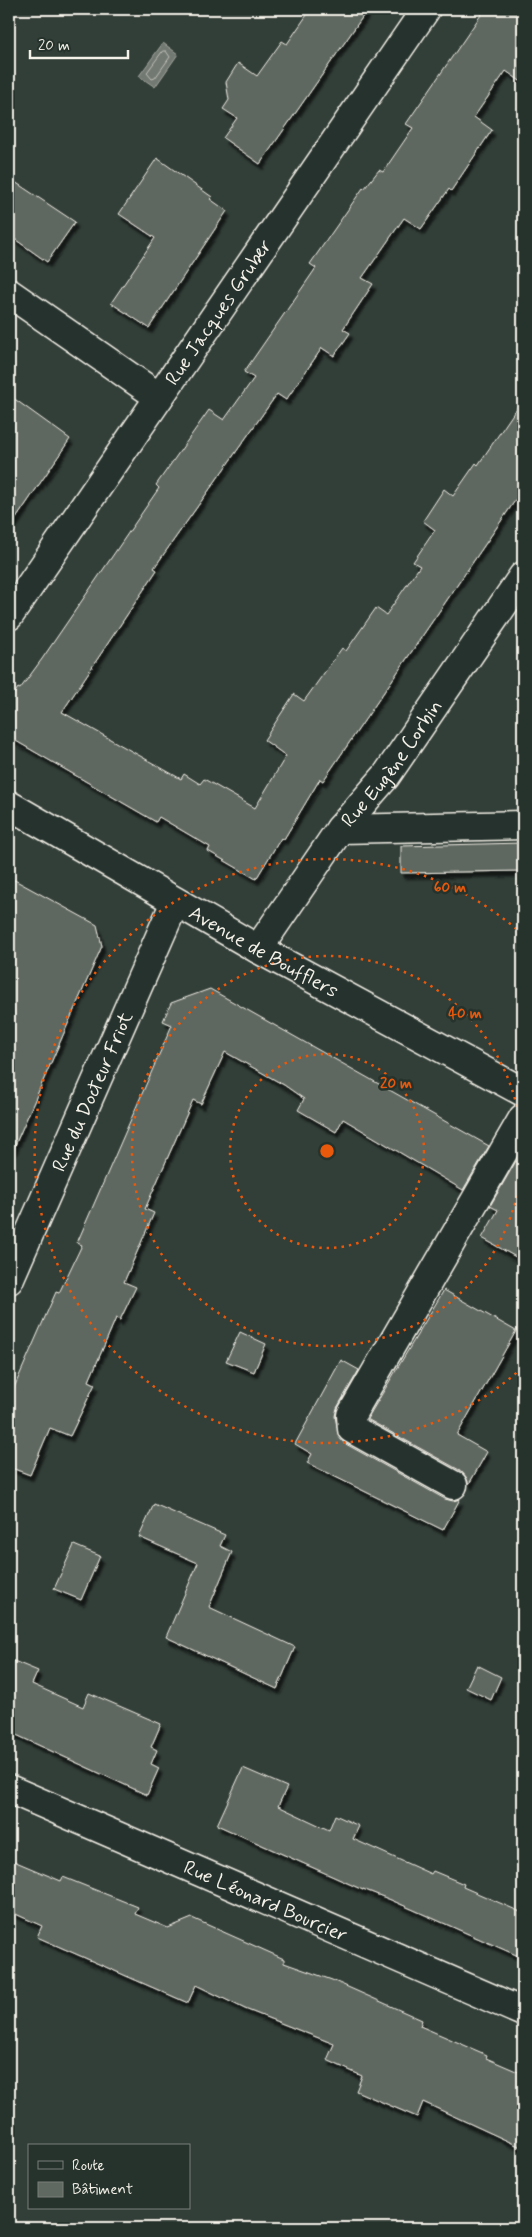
<svg xmlns="http://www.w3.org/2000/svg" width="532" height="2237" font-family="Mynerve,sans-serif">
  <style>
    .water { fill: #727972; stroke: #a6a9a1 }
    .lines { fill: none; stroke-linecap: round; stroke-linejoin: round }
    .shore { stroke: #c0c1b9; stroke-width: 1 }
    .building { fill: #5f6861; stroke: #f4f1e8; filter: url(#shadow) }
    .minor-casing { stroke: #f4f1e8; stroke-width: 31 }
    .minor { stroke: #26332d; stroke-width: 28 }
    .ring { fill: none; stroke: #e8590c; stroke-width: 2.5; stroke-dasharray: 2.5 5 }
    .labels { text-anchor: middle; stroke-width: 5; stroke-linejoin: round; paint-order: stroke }
    .street-label { font-size: 20px; fill: #f4f1e8; stroke: #26332d }
    .centre { fill: #e8590c; stroke: #26332d; stroke-width: 2.5 }
    .ring-label { font-size: 15px; text-anchor: middle; font-weight: bold; fill: #e8590c; stroke: #26332d; stroke-width: 5; stroke-linejoin: round; paint-order: stroke }
  </style>
  <defs>
    <filter id="shadow"><feDropShadow dx="3" dy="5.5" stdDeviation="1" flood-color="#0009"/></filter>
  </defs>
  <rect width="100%" height="100%" fill="#323e38"/>
  <filter id="ink" filterUnits="userSpaceOnUse"><feTurbulence type="fractalNoise" baseFrequency=".02" numOctaves="2"/><feDisplacementMap in="SourceGraphic" scale="10" xChannelSelector="R" yChannelSelector="G"/><feConvolveMatrix kernelMatrix="1 2 1 2 8 2 1 2 1" color-interpolation-filters="sRGB"/></filter>
  <g filter="url(#ink)">
    <path class="water" d="M163,43L178,54L155,87L139,76Z"/>
    <g class="lines">
      <path class="shore" d="M163,51H166L170,57L155,78L152,79L147,73Z"/>
    </g>
    <path class="building" d="M311,9H368L260,164L223,138L237,118L223,109L229,100L226,82L238,63L257,76L282,41L287,44Z
      M485,9H523V83L506,71L474,117L492,130L451,191L449,189L421,229L404,218L362,278L373,284L343,329L350,333L334,356L322,348L286,400L277,394L154,568L157,570L62,712L181,779L184,774L200,784L204,779L255,808L286,756L264,740L294,694L304,701L342,648L346,651L376,608L386,615L420,566L413,562L435,530L423,521L444,489L453,496L476,463L478,465L523,399V489L323,781L320,779L284,839L281,838L256,879L208,851L210,847L159,817L156,822L9,737V701L18,688L20,689L42,659L159,488L156,485L209,410L224,420L254,378L244,372L316,268L310,264L363,188L364,189L379,170L383,172L413,128L406,124Z
      M157,158L212,197L210,199L227,211L149,328L111,303L155,238L119,214Z
      M9,178L75,222L47,262L9,235Z
      M9,395L70,439L9,529Z
      M523,843V871L401,873V846Z
      M9,877L97,925L102,946L9,1159Z
      M210,989L489,1146L463,1190L343,1119L336,1132L298,1110L304,1099L284,1085L225,1052L201,1104L193,1100L145,1209L154,1213L124,1282L136,1287L120,1320L116,1318L89,1381L95,1384L70,1436L50,1428L30,1475L9,1467V1399L56,1292L59,1293L82,1245L77,1243L172,1025L163,1021L171,1003Z
      M516,1161L523,1165V1261L482,1238L498,1210L490,1206Z
      M444,1290L516,1331L457,1435L487,1452L469,1484L466,1477L461,1471L367,1419Z
      M240,1332L266,1344L254,1372L226,1361Z
      M341,1360L359,1370L337,1408L335,1416L339,1437L344,1443L445,1499L453,1501L460,1499L443,1530L307,1463L312,1454L295,1444Z
      M154,1504L225,1535L220,1546L232,1552L209,1607L295,1647L277,1689L166,1637L198,1563L139,1537Z
      M74,1545L100,1556L81,1600L54,1589Z
      M9,1659L38,1671L32,1684L83,1707L89,1693L161,1724L151,1747L157,1750L151,1764L159,1768L147,1795L12,1733L9,1739Z
      M477,1665L501,1677L491,1700L466,1688Z
      M243,1768L287,1787L278,1806L329,1830L335,1815L359,1826L353,1839L431,1874L433,1871L464,1884L463,1887L523,1913V1958L391,1900L363,1889V1890L217,1825Z
      M9,1859L61,1881L63,1877L138,1907L135,1914L168,1928L192,1918L284,1959V1963L332,1980L422,2020L420,2026L487,2055L486,2058L523,2074V2148L423,2102L417,2117L356,2091L362,2076L327,2060L334,2044L245,2009L196,1985L188,2003L37,1937L42,1926L9,1911Z"/>
    <g class="lines">
      <g class="minor-casing">
        <g id="minor">
          <path d="M9,293L159,397"/>
          <path id="s1" d="M9,616L426,9"/>
          <path id="s2" d="M9,805L258,949L523,1092"/>
          <path d="M340,829L523,825"/>
          <path id="s3" d="M258,949L340,829L386,776L523,576"/>
          <path id="s4" d="M9,1280L175,902"/>
          <path d="M453,1485L352,1429L351,1415L523,1118"/>
          <path id="s5" d="M9,1789L523,2012"/>
        </g>
      </g>
      <use href="#minor" class="minor"/>
    </g>
  </g>
  <g class="ring">
    <circle cx="327" cy="1151" r="97"/>
    <circle cx="327" cy="1151" r="195"/>
    <path d="M522 1368A292 292 0 1 1 522 934"/>
  </g>
  <g class="labels">
    <g class="street-label">
      <text dy="7" stroke="none"><textPath href="#s1" startOffset="369">Rue Jacques Gruber</textPath></text>
      <text dy="7" stroke="none"><textPath href="#s3" startOffset="229">Rue Eugène Corbin</textPath></text>
      <text dy="7" stroke="none"><textPath href="#s2" startOffset="294">Avenue de Boufflers</textPath></text>
      <text dy="7" stroke="none"><textPath href="#s4" startOffset="206">Rue du Docteur Friot</textPath></text>
      <text dy="7" stroke="none"><textPath href="#s5" startOffset="280">Rue Léonard Bourcier</textPath></text>
    </g>
  </g>
  <circle cx="327" cy="1151" r="8" class="centre"/>
  <g class="ring-label">
    <text x="450" y="892">60 m</text>
    <text x="465" y="1018">40 m</text>
    <text x="396" y="1088">20 m</text>
  </g>
  <rect width="532" height="2237" fill="none" stroke="#26332d" stroke-width="30"/>
  <rect x="15" y="15" width="502" height="2207" fill="none" stroke="#f4f1e8" stroke-width="2" filter="url(#ink)"/>
  <rect x="28" y="2144" width="162" height="65" fill="#26332d" stroke="#787f78"/>
  <rect x="38" y="2161" width="25" height="8" fill="#26332d" stroke="#787f78"/>
  <text x="72" y="2170" font-size="15" fill="#f4f1e8">Route</text>
  <rect x="38" y="2182" width="25" height="15" fill="#5f6861" stroke="#787f78"/>
  <text x="72" y="2194" font-size="15" fill="#f4f1e8">Bâtiment</text>
  <path d="M30 50v8h98v-8" fill="none" stroke="#f4f1e8" stroke-width="2.5"/>
  <text x="38" y="50" font-size="15" fill="#f4f1e8" stroke="#26332d" stroke-width="4" paint-order="stroke">20 m</text>
</svg>
